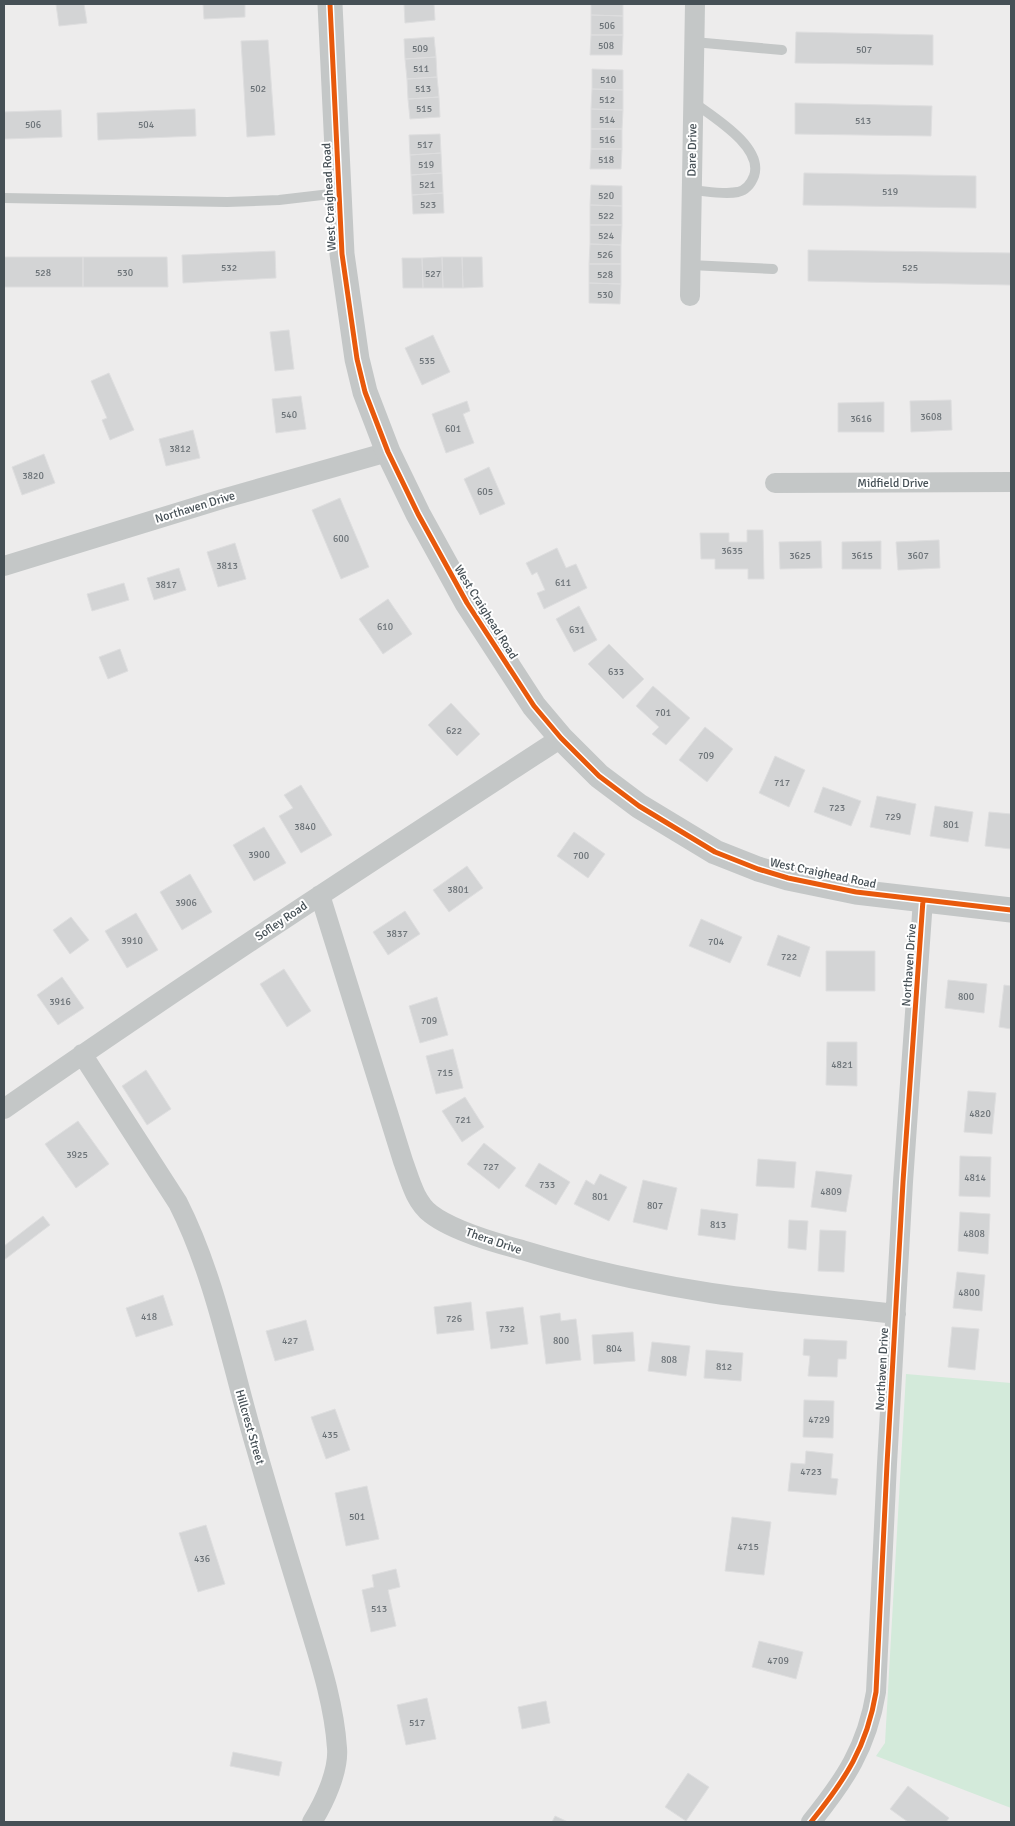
<svg xmlns="http://www.w3.org/2000/svg" width="1015" height="1826" font-family="Signika,sans-serif">
  <style>
    .green { fill: #d3eada }
    .building { fill: #d3d4d5; stroke: #dededf }
    .lines { fill: none; stroke-linecap: round; stroke-linejoin: round }
    .service { stroke: #c4c7c7; stroke-width: 10 }
    .minor { stroke: #c4c7c7; stroke-width: 20 }
    .tertiary { stroke: #c4c7c7; stroke-width: 25 }
    .cycleway-casing { stroke: #fff; stroke-width: 8 }
    .cycleway { stroke: #e8590c; stroke-width: 5 }
    .labels { text-anchor: middle; stroke-width: 4; stroke-linejoin: round; paint-order: stroke }
    .number-label { font-size: 10px; fill: #6b7277 }
    .street-label { font-size: 12px; fill: #465056; stroke: #fff }
  </style>
  <rect width="100%" height="100%" fill="#edecec"/>
  <path class="green" d="M906,1374L1011,1383V1808L876,1756L885,1743Z"/>
  <path class="building" d="M56,4H84L87,23L59,26Z
    M203,4H245V17L204,19Z
    M404,4H434L435,20L405,23Z
    M591,4H623V16L591,15Z
    M591,15L623,16V35H591Z
    M796,32L933,35V65L795,63Z
    M591,35H623L622,55H590Z
    M434,37L436,57L405,59L404,39Z
    M268,40L275,135L247,137L241,41Z
    M436,57L437,77L407,79L405,59Z
    M592,69L623,70V90L592,89Z
    M437,77L439,97L408,99L407,79Z
    M592,89L623,90V110L591,109Z
    M439,97L440,117L410,119L408,99Z
    M795,103L932,106L931,136L795,134Z
    M195,109L196,136L98,140L97,113Z
    M591,109L623,110L622,129H591Z
    M61,110L62,137L4,139V112Z
    M591,129H622V149H591Z
    M440,134L441,153L410,155L409,135Z
    M591,149H622L621,169H590Z
    M441,153L442,173L411,175L410,155Z
    M442,173L443,193L412,195L411,175Z
    M804,173L976,176V208L803,205Z
    M591,185L622,186V206L590,205Z
    M443,193L444,213L413,214L412,195Z
    M590,205L622,206V225H590Z
    M590,225H622L621,245L590,244Z
    M590,244L621,245V264H589Z
    M808,250L1011,253V285L808,281Z
    M275,251L276,278L183,283L182,255Z
    M4,257H83V287H4Z
    M83,257H167L168,287H83Z
    M442,257L443,288H423L422,258Z
    M442,257H462L463,288H443Z
    M462,257H482L483,287L463,288Z
    M402,258H422L423,288H403Z
    M589,264H621V284L589,283Z
    M589,283L621,284L620,304L589,303Z
    M289,330L294,369L275,371L270,332Z
    M433,335L450,372L422,385L405,348Z
    M109,373L134,430L110,440L102,420L107,418L91,381Z
    M301,396L306,429L276,433L272,399Z
    M951,400L952,430L911,432L910,401Z
    M467,401L470,411L463,414L474,443L446,453L432,414Z
    M884,402V432H838V403Z
    M193,430L200,458L166,466L159,439Z
    M44,454L55,483L22,495L12,467Z
    M489,467L505,504L480,515L464,479Z
    M340,498L369,567L341,579L312,510Z
    M747,530H763L764,579H748V569H715V559H701L700,533H729V542H747Z
    M939,540L940,568L898,570L896,542Z
    M821,541L822,568L780,569L779,542Z
    M881,541V569H842V542Z
    M235,543L246,579L218,587L207,552Z
    M557,548L566,568L576,564L587,588L544,609L537,593L545,590L537,572L532,575L526,563Z
    M179,568L186,590L154,600L147,578Z
    M124,583L129,600L92,611L87,594Z
    M388,599L412,634L383,654L359,619Z
    M579,606L597,640L574,652L556,619Z
    M609,644L644,679L623,699L588,664Z
    M120,649L128,671L108,679L99,657Z
    M653,686L690,718L666,745L652,734L659,727L636,706Z
    M451,703L480,734L457,756L428,725Z
    M705,727L733,749L707,782L679,760Z
    M775,756L805,770L789,807L759,793Z
    M301,785L332,835L301,853L279,816L293,808L284,795Z
    M823,787L861,801L851,826L814,812Z
    M877,796L916,804L910,835L870,827Z
    M935,806L973,812L968,842L930,836Z
    M989,812L1011,814V849L985,846Z
    M264,827L286,863L254,881L233,845Z
    M574,832L605,854L588,878L557,856Z
    M467,866L483,888L449,912L433,890Z
    M190,874L212,912L182,930L160,892Z
    M405,911L420,934L388,955L373,932Z
    M136,913L158,950L127,968L105,931Z
    M71,917L89,940L70,954L53,930Z
    M701,919L742,937L730,963L689,946Z
    M778,935L810,947L800,977L767,965Z
    M826,951H875V991H826Z
    M284,969L311,1011L287,1027L260,984Z
    M62,977L84,1008L58,1025L37,995Z
    M948,980L987,984L984,1013L945,1008Z
    M1004,985L1011,986V1029L999,1027Z
    M437,997L448,1035L420,1043L409,1006Z
    M827,1042H857V1086L826,1085Z
    M453,1049L463,1088L436,1094L426,1056Z
    M146,1070L171,1109L147,1125L122,1086Z
    M968,1091L996,1093L992,1134L964,1132Z
    M465,1097L484,1127L462,1142L442,1111Z
    M78,1121L109,1164L76,1188L45,1144Z
    M484,1143L516,1168L499,1189L467,1164Z
    M960,1156L991,1157L990,1197L959,1196Z
    M758,1159L796,1162L794,1188L756,1186Z
    M539,1163L570,1182L556,1205L525,1186Z
    M816,1171L852,1175L846,1212L811,1207Z
    M600,1174L627,1187L609,1221L574,1204L586,1180L594,1185Z
    M643,1180L677,1188L667,1230L633,1222Z
    M701,1209L738,1214L735,1240L698,1235Z
    M960,1212L990,1214L988,1254L958,1251Z
    M43,1216L50,1225L4,1260V1246Z
    M789,1220L808,1221L806,1250L788,1248Z
    M820,1230L846,1231L844,1272L818,1271Z
    M957,1272L985,1275L982,1311L953,1308Z
    M163,1295L173,1325L136,1337L126,1308Z
    M471,1302L474,1330L437,1334L434,1307Z
    M523,1307L528,1344L491,1349L486,1312Z
    M560,1313L561,1321L576,1319L581,1360L546,1364L540,1316Z
    M306,1320L314,1350L275,1361L266,1331Z
    M952,1327L979,1329L975,1370L948,1367Z
    M633,1332L635,1361L594,1364L592,1335Z
    M804,1339L847,1341L846,1359H838L837,1377L808,1376L810,1356L803,1355Z
    M652,1342L690,1346L686,1376L648,1371Z
    M706,1350L743,1353L741,1381L704,1378Z
    M804,1400L834,1401L833,1438L803,1437Z
    M335,1409L350,1450L326,1459L311,1417Z
    M806,1451L833,1454L831,1478L838,1479L836,1495L788,1491L791,1463L805,1464Z
    M367,1486L379,1539L346,1546L335,1493Z
    M732,1517L771,1522L764,1575L725,1571Z
    M206,1525L225,1584L198,1592L179,1533Z
    M396,1569L400,1587L388,1590L396,1626L371,1632L362,1590L374,1587L372,1575Z
    M759,1641L803,1652L796,1679L752,1667Z
    M427,1698L436,1739L406,1745L397,1705Z
    M546,1701L550,1723L522,1729L518,1707Z
    M233,1752L282,1762L279,1776L230,1766Z
    M688,1773L709,1787L686,1821L665,1807Z
    M908,1786L949,1818L946,1822H908L890,1809Z
    M555,1816L568,1822H552Z"/>
  <g class="lines">
    <path class="service" d="M694,42L782,50
      M691,190C706,191 724,195 738,192C746,190 751,184 754,176C764,147 713,117 693,102
      M4,198L227,202L279,200L339,193
      M690,265L773,269"/>
    <path class="minor" d="M690,296L695,4
      M775,483L1011,482
      M4,566L222,499L388,452
      M320,895L403,1161C410,1180 415,1202 431,1214C453,1231 496,1243 522,1250C584,1269 647,1283 711,1293C772,1302 834,1307 896,1314
      M82,1054L178,1203C216,1278 232,1367 256,1448C272,1504 289,1560 306,1615C319,1658 334,1703 337,1748C339,1771 324,1803 312,1822
      M4,1109C187,981 374,860 561,738
      M811,1822C845,1780 867,1747 876,1692L887,1464L903,1182L923,900"/>
    <path class="tertiary" d="M330,4L342,254L357,359L365,392L388,452L418,514L467,603L534,706L561,738L599,776L639,806L715,852L758,869L788,878L856,892L1011,910"/>
    <g class="cycleway-casing">
      <path id="cycleway" d="M330,4L342,254L357,359L365,392L388,452L418,514L467,603L534,706L561,738L599,776L639,806L715,852L758,869L788,878L856,892L1011,910
        M811,1822C845,1780 867,1747 876,1692L887,1464L903,1182L923,900"/>
    </g>
    <use href="#cycleway" class="cycleway"/>
  </g>
  <g class="labels">
    <g class="number-label">
      <text x="607" y="29">506</text>
      <text x="606" y="49">508</text>
      <text x="420" y="52">509</text>
      <text x="864" y="53">507</text>
      <text x="421" y="72">511</text>
      <text x="608" y="83">510</text>
      <text x="258" y="92">502</text>
      <text x="423" y="92">513</text>
      <text x="607" y="103">512</text>
      <text x="424" y="112">515</text>
      <text x="607" y="123">514</text>
      <text x="863" y="124">513</text>
      <text x="33" y="128">506</text>
      <text x="146" y="128">504</text>
      <text x="607" y="143">516</text>
      <text x="425" y="148">517</text>
      <text x="606" y="163">518</text>
      <text x="426" y="168">519</text>
      <text x="427" y="188">521</text>
      <text x="890" y="195">519</text>
      <text x="606" y="199">520</text>
      <text x="428" y="208">523</text>
      <text x="606" y="219">522</text>
      <text x="606" y="239">524</text>
      <text x="605" y="258">526</text>
      <text x="229" y="271">532</text>
      <text x="910" y="271">525</text>
      <text x="43" y="276">528</text>
      <text x="125" y="276">530</text>
      <text x="433" y="277">527</text>
      <text x="605" y="278">528</text>
      <text x="605" y="298">530</text>
      <text x="427" y="364">535</text>
      <text x="289" y="418">540</text>
      <text x="931" y="420">3608</text>
      <text x="861" y="422">3616</text>
      <text x="453" y="432">601</text>
      <text x="180" y="452">3812</text>
      <text x="33" y="479">3820</text>
      <text x="485" y="495">605</text>
      <text x="341" y="542">600</text>
      <text x="732" y="554">3635</text>
      <text x="800" y="559">3625</text>
      <text x="862" y="559">3615</text>
      <text x="918" y="559">3607</text>
      <text x="227" y="569">3813</text>
      <text x="563" y="586">611</text>
      <text x="166" y="588">3817</text>
      <text x="385" y="630">610</text>
      <text x="577" y="633">631</text>
      <text x="616" y="675">633</text>
      <text x="663" y="716">701</text>
      <text x="454" y="734">622</text>
      <text x="706" y="759">709</text>
      <text x="782" y="786">717</text>
      <text x="837" y="811">723</text>
      <text x="893" y="820">729</text>
      <text x="951" y="828">801</text>
      <text x="305" y="830">3840</text>
      <text x="259" y="858">3900</text>
      <text x="581" y="859">700</text>
      <text x="458" y="893">3801</text>
      <text x="186" y="906">3906</text>
      <text x="397" y="937">3837</text>
      <text x="132" y="944">3910</text>
      <text x="716" y="945">704</text>
      <text x="789" y="960">722</text>
      <text x="966" y="1000">800</text>
      <text x="60" y="1005">3916</text>
      <text x="429" y="1024">709</text>
      <text x="842" y="1068">4821</text>
      <text x="445" y="1076">715</text>
      <text x="980" y="1117">4820</text>
      <text x="463" y="1123">721</text>
      <text x="77" y="1158">3925</text>
      <text x="491" y="1170">727</text>
      <text x="975" y="1181">4814</text>
      <text x="547" y="1188">733</text>
      <text x="831" y="1195">4809</text>
      <text x="600" y="1200">801</text>
      <text x="655" y="1209">807</text>
      <text x="718" y="1228">813</text>
      <text x="974" y="1237">4808</text>
      <text x="969" y="1296">4800</text>
      <text x="149" y="1320">418</text>
      <text x="454" y="1322">726</text>
      <text x="507" y="1332">732</text>
      <text x="290" y="1344">427</text>
      <text x="561" y="1344">800</text>
      <text x="614" y="1352">804</text>
      <text x="669" y="1363">808</text>
      <text x="724" y="1370">812</text>
      <text x="819" y="1423">4729</text>
      <text x="330" y="1438">435</text>
      <text x="811" y="1475">4723</text>
      <text x="357" y="1520">501</text>
      <text x="748" y="1550">4715</text>
      <text x="202" y="1562">436</text>
      <text x="379" y="1612">513</text>
      <text x="778" y="1664">4709</text>
      <text x="417" y="1726">517</text>
    </g>
    <g class="street-label">
      <text transform="translate(692 150) rotate(-89)" y="4">Dare Drive</text>
      <text transform="translate(329 197) rotate(-93)" y="4">West Craighead Road</text>
      <text x="893" y="487">Midfield Drive</text>
      <text transform="translate(195 507) rotate(-17)" y="4">Northaven Drive</text>
      <text transform="translate(486 612) rotate(58)" y="4">West Craighead Road</text>
      <text transform="translate(823 873) rotate(12)" y="4">West Craighead Road</text>
      <text transform="translate(281 921) rotate(-34)" y="4">Sofley Road</text>
      <text transform="translate(909 965) rotate(-86)" y="4">Northaven Drive</text>
      <text transform="translate(494 1241) rotate(19)" y="4">Thera Drive</text>
      <text transform="translate(882 1369) rotate(-87)" y="4">Northaven Drive</text>
      <text transform="translate(250 1427) rotate(74)" y="4">Hillcrest Street</text>
    </g>
  </g>
  <rect width="1015" height="1826" fill="none" stroke="#465056" stroke-width="10"/>
</svg>
